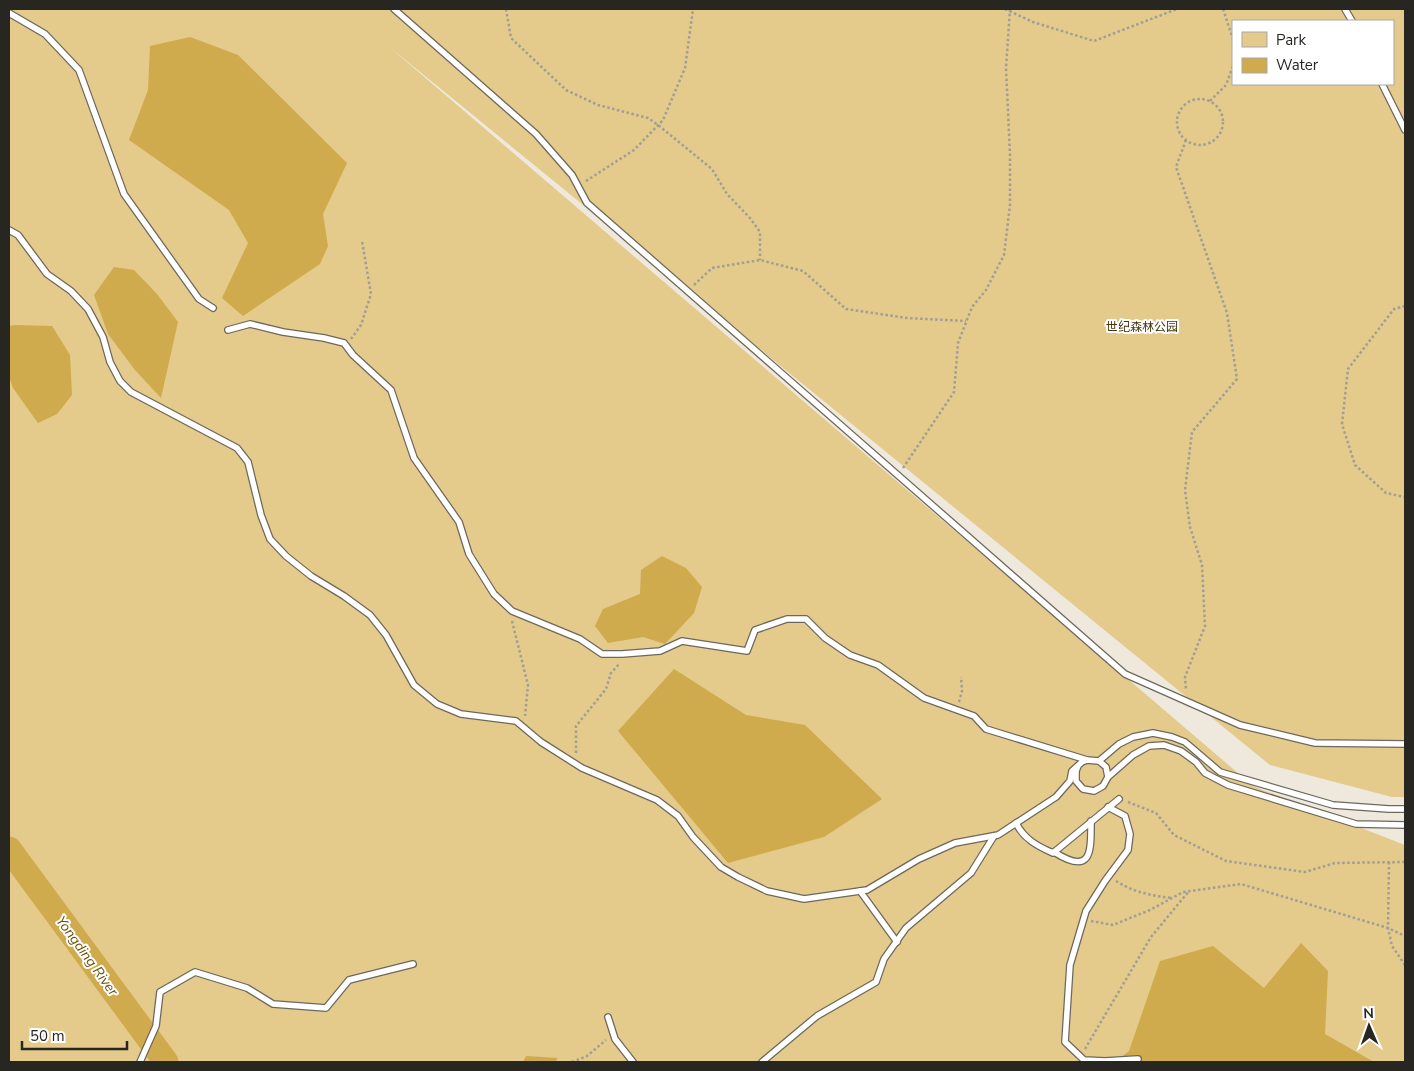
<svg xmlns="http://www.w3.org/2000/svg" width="1414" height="1071" font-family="'Nunito Sans','Noto Sans SC',sans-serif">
  <rect width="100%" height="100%" fill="#eee9dc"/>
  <!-- green -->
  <path fill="#e4ca8b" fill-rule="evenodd" d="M9 9H1405V797H1392L1270 765 387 45 1253 786 1405 845V1062H9ZM1233 21H1393V84H1233Z"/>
  <!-- water -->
  <g fill="#cfab4d">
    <polygon points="190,37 238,55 347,163 323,214 328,246 320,264 243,316 222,298 248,243 229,210 129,140 148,90 150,46"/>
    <polygon points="114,267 134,270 157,294 178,322 161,398 135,370 108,334 94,295"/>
    <polygon points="15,325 52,326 70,355 72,395 57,414 38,423 13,388 9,377 9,326"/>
    <polygon points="662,556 686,568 702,587 694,613 665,644 643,637 608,643 595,626 603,609 640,594 641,570"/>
    <polygon points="674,669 746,715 805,725 882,799 824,837 728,863 618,731"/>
    <polygon points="1301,943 1328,971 1325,1034 1374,1062 1115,1062 1129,1051 1160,961 1213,946 1264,988"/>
    <polygon points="526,1056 558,1058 555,1062 523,1062"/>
  </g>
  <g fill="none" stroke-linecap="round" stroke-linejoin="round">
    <!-- river -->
    <polyline stroke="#cfab4d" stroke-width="25" points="9,849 166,1062"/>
    <defs>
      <g id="lane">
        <polyline points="394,9 536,134 572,175 587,203 1125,674 1240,725 1315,743 1405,744"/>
        <polyline points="1345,9 1352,21"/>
        <polyline points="9,13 45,34 79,70 124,194 199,299 213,308"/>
        <polyline points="1382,84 1405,130"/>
        <polyline points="9,230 18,235 47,274 71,291 88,309 103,337 110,362 120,381 131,392 237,448 248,462 261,515 270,539 286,556 311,576 344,596 370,615 386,635 414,685 437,704 461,714 516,721 541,742 582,768 657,800 678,816 693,837 721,867 738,877 767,891 804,899 867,890 919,859 955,843 998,835 1056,797 1070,781 1072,771 1082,762 1087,760 1099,761 1106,767 1108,777 1103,786 1094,791 1083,789 1076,781 1076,771 1078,766"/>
        <polyline points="228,330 250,324 283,332 324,338 344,343 353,355 391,390 414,458 459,522 469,554 494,594 512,611 580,639 602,654 622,654 660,651 682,641 747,651 755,630 787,619 806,619 825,638 850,655 878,665 924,698 974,716 986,729 1087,760"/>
        <polyline points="1099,761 1119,744 1133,737 1153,733 1172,737 1185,742 1220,772 1333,805 1389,809 1405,809"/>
        <polyline points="1108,777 1133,755 1149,746 1164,745 1181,751 1196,762 1205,773 1228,785 1356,824 1405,825"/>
        <polyline points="1108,807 1125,816 1130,834 1128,850 1105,881 1086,911 1070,965 1065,1042 1084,1060 1105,1061 1138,1059"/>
        <path d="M1016 823C1024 839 1037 846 1053 853L1119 799"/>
        <path d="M1054 852C1092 876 1091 852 1091 821"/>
        <polyline points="860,891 897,942"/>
        <polyline points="608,1017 615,1039 633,1062"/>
        <polyline points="140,1062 156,1026 160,992 195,972 247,988 273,1004 326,1008 349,980 413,964"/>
        <polyline points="762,1062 817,1016 876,982 884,959 906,928 971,873 994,836"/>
      </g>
    </defs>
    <!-- lane casing -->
    <use href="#lane" stroke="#6d685d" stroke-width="8"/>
    <!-- path -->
    <g stroke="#a19e94" stroke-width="2.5" stroke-dasharray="2.5 2.5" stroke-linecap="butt">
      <polyline points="506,9 511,38 566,90 598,105 648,118 658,125 712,169 727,194 750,218 760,232 760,260"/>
      <polyline points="1005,9 1033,22 1094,41 1177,9"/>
      <polyline points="1223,9 1233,39"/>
      <circle cx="1200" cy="122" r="23"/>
      <polyline points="1210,101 1226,85 1233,66"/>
      <polyline points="1186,140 1176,167 1227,313 1237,379 1192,432 1185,490 1190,527 1202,565 1205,626 1185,677 1186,690"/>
      <polyline points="586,181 634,150 663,120 685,68 693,9"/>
      <polyline points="694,285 712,268 760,260 803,271 846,309 907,318 966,321"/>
      <polyline points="1405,306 1394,309 1348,369 1342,424 1355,465 1386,493 1405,497"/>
      <polyline points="351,339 361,325 371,294 362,241"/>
      <polyline points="903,468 954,392 958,343 972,307 986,290 1004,255 1010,205 1010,155 1006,68 1010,9"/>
      <polyline points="512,621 528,685 525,716"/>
      <polyline points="959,702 962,691 961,677"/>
      <polyline points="576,753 576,726 606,689 611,673 620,663"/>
      <polyline points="1128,802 1156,813 1174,835 1226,861 1305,872 1335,863 1405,862"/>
      <polyline points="1389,862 1388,928 1392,946 1405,965"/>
      <path d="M1116 881C1133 892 1152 896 1172 898"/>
      <polyline points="1091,921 1113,925 1150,910 1183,892 1241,884 1388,928 1405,936"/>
      <polyline points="1085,1049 1151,937 1189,891"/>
      <polyline points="572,1062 587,1056 606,1040"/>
    </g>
    <!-- lane -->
    <use href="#lane" stroke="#fff" stroke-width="5.5"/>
  </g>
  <g text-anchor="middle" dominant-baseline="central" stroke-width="4" stroke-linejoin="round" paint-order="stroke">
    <!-- park labels -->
    <g font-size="12" fill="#45360d" stroke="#fff">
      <text x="1142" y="327">世纪森林公园</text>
    </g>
    <!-- water labels -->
    <g font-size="14" font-style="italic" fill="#6a5105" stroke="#fff">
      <text transform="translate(87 956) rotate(54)">Yongding River</text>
    </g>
  </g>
  <!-- border -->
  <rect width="1414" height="1071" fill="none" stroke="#282621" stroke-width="20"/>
  <!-- legend -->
  <rect x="1232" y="20" width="162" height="65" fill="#ffffff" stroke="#a9a8a6"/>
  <rect x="1242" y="32" width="25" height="15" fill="#e4ca8b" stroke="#a9a8a6"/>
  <text x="1276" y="45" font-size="15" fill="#282621">Park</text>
  <rect x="1242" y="58" width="25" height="15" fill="#cfab4d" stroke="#a9a8a6"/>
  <text x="1276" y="70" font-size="15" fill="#282621">Water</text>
  <!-- north arrow -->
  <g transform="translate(1369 1026) rotate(358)" stroke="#ffffff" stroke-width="4" paint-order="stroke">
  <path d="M0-4L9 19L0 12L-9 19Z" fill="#282621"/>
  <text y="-8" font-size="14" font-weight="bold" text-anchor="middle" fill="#282621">N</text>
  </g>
  <!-- scale -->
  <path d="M22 1041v8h105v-8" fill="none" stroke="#282621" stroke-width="2.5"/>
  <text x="30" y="1041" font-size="15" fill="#282621" stroke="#ffffff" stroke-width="4" paint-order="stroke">50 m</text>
</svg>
